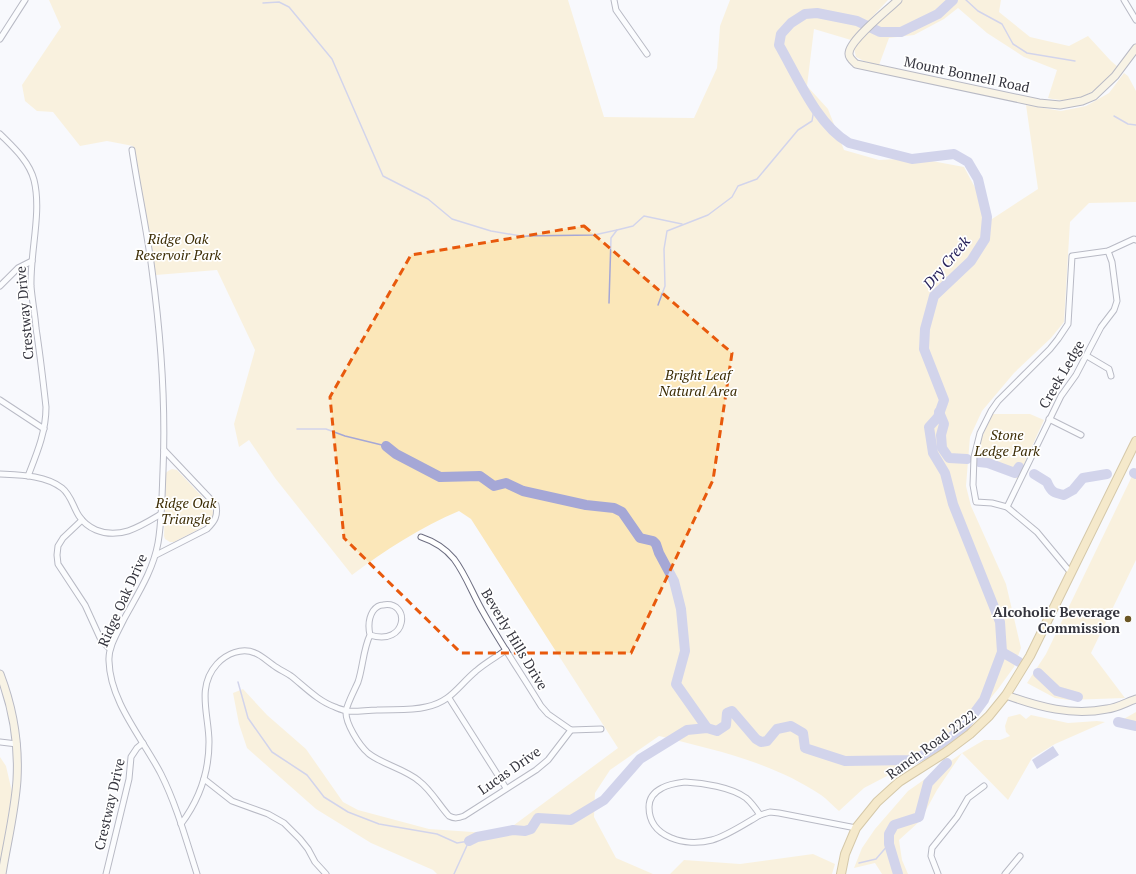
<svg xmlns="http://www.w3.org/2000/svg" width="1136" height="874" font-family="'PT Serif',serif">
  <rect width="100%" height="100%" fill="#f8f9fd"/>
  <!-- green -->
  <g fill="#fbe7b9">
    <path d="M49 0H568L604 117 694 118 717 68 720 26 730 0H888L851 40 814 29 807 86 828 109 844 150 879 160 916 158 964 167 992 219 1038 189 1026 105 1061 111 1086 106 1109 93 1124 73 1128 76 1136 91V202L1089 203 1070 222 1064 322 1051 338 1014 373 982 411 970 437 966 486 971 506 1006 584 1021 648 1014 667 998 689 977 715 949 740 908 765 864 788 839 811C833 806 827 799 821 795 772 762 715 750 659 736L610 770 595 793 594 817 616 858 653 874H437L433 870 371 843 316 809 247 748 239 724 233 693 243 689 267 715 306 749 343 802 358 810 429 829 502 834 618 748 471 519 459 511C421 527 385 550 352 575L275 478 249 440 239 447 234 424 255 350 217 270 156 275 133 146 107 141 80 146 53 112 37 111 25 101 22 85 61 27Z"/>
    <path d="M902 0H1001L999 12 1030 37 1069 46 1088 36 1111 61 1118 67C1098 90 1081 106 1048 98L1057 70 1024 57 987 33 958 8 944 19 914 35 889 38 879 65 864 61 856 57 854 49 857 43Z"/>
    <polygon points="992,414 1030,414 1044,420 1017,479 976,458 982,437"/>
    <polygon points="1136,468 1136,560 1091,653 1125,698 1069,700 1055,698 1027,683 1046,654"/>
    <path d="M172 469 177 470 209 504C211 508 214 511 213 516 211 525 183 537 174 542H170L165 539 164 536 166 473 168 471Z"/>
    <polygon points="1136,712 1136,728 1122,720"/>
    <polygon points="1020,714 1026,719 1031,715 1068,723 1097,721 1105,722 1055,744 1032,758 1008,800 962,753 937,790 920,821 899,840 902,860 908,874 882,874 875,863 854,868 862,848 875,829 908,791 962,753 984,740 1000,740 1010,736 1006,732 1005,726 1008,717"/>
    <polygon points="0,757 6,766 12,792 0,865"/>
    <polygon points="813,854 835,864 832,874 670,874 684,860 740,864"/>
  </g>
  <!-- water -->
  <polygon fill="#a5a7d6" points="1053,746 1059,755 1037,769 1032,760"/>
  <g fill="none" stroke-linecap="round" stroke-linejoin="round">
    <!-- stream -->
    <g stroke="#a5a7d6" stroke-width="1.5">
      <polyline points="966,0 978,11 1002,24 1013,44 1027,53 1075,61"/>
      <polyline points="263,3 279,2 289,7 332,59 383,176 428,199 452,219 491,231 521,236 594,235 617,230"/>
      <polyline points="1114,116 1128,124 1136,125"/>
      <polyline points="609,303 611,238 617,230 633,226 644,216 682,224"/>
      <polyline points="658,305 665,286 664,249 667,231 708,215 732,197 738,186 757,179 798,130 812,121 814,109"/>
      <polyline points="297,429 326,429 345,436 386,446"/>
      <polyline points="238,682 248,718 272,752 307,775 324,797 348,812 379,824 437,834 457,843 469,841"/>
      <polyline points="859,863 876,859 889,844"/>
      <polyline points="454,874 469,841"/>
    </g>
    <!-- river -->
    <g stroke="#a5a7d6" stroke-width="10">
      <polyline points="939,412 944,424 941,435 942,448 949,458 967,459"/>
      <polyline points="386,446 396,454 440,477 480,476 494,486 506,483 523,491 586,505 614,508 622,512 640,538 653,541 656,544 659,553 674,581 681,609 685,651 676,684 707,728"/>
      <polyline points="979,462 988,463 1015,473 1019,467"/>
      <polyline points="1134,473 1136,474"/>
      <path d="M1034 474 1047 482C1051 492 1054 493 1064 495L1073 490 1083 478 1107 474"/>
      <polyline points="1002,652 1019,662"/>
      <polyline points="1038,673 1057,691 1078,697"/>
      <polyline points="1118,722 1136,726"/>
      <path d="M469 841 477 837 513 830 525 831 531 829 538 818 571 820 604 800 640 759 687 730 707 728 717 731 726 725 727 713 732 711 756 739 761 742 767 741 777 729 791 726 803 733 805 748 845 761 913 760 939 747 964 727 984 700 1002 652 1000 622 953 504 945 473 933 453 929 427 938 417 944 400 924 349 925 329 934 296 971 261 985 239 987 217 978 179 968 162 954 154 912 159 849 143C817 125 797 76 779 45L781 34 791 23 805 14 817 13 857 21 880 32H901L938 14 953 0"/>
      <polyline points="898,874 889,844 889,834 894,825 919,817 928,783 947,763"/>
    </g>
    <defs>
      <g id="street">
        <polyline points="614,0 616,10 647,54"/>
        <polyline points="1124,0 1136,20"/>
        <polyline points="0,39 25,0"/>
        <path d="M0 134C13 147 29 161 34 180 42 212 30 252 31 286 32 300 35 314 36 328 40 354 43 380 46 407 46 432 37 453 28 476"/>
        <path d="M132 150C138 190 147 230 152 270 161 337 166 404 163 471 162 495 162 520 158 543 153 571 137 595 124 619 118 632 108 647 109 661 110 702 143 739 161 774 177 806 186 840 197 874"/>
        <polyline points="0,286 18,268 32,261"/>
        <polyline points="1087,356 1109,369 1111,376"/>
        <polyline points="0,400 44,429"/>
        <polyline points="1049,419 1081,435"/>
        <path d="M0 474C20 475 45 475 62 488 71 495 73 507 79 516 83 522 89 527 96 530 120 540 141 526 161 514"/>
        <polyline points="1007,507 1061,396 1076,375 1101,327 1114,310 1117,301 1112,262 1108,251"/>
        <polyline points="82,520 63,538 58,546 57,555 58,564 85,605 101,640 110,649"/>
        <path d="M421 537C433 541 445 548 454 559 466 575 473 595 483 612 501 644 522 675 541 706L548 714 571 730 601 729"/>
        <path d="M156 555 207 529C215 521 218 516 216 505L164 450"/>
        <polyline points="1071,573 1037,532 1007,507 992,503 976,502 973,485 974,457 980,433 991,411 998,401 1050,349 1058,339 1068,324 1072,256 1108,251 1134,239 1136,240"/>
        <path d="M370 635C408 647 411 600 383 605 379 605 376 607 373 611 368 619 368 626 370 635 363 650 363 667 358 682 355 689 347 704 346 711 345 723 359 745 368 753 381 764 405 769 419 781 431 790 439 805 449 816 455 819 458 818 464 816L536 770 548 760 571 730"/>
        <polyline points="449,698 506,788"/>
        <polyline points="0,742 17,744"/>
        <polyline points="204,779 232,801 268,814 284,823 300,839 308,849 315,862 326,874"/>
        <path d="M685 782C703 783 731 787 746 798 752 803 756 809 760 815 746 823 727 836 712 840 686 847 649 838 649 807 649 798 654 792 662 788 669 784 677 783 685 782Z"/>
        <polyline points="760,815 770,812 779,813 856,828"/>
        <path d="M181 824C199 800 209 772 209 742 209 715 196 687 217 664 226 654 242 647 255 653 261 655 267 661 273 665 278 669 285 672 291 676 305 687 318 701 335 707 339 709 343 710 347 711 356 712 367 710 377 710 393 709 410 711 426 707 451 702 458 686 476 671 485 663 496 657 506 650"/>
        <polyline points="106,874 129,779 131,757 137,748 143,743"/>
        <polyline points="938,874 931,856 932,848 957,817 968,798 984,786"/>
        <polyline points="1005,874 1020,856"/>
      </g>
      <g id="secondary">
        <path d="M898 0C888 10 848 41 849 54 849 58 853 61 856 64L1039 103 1060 105 1082 101 1094 96 1115 76 1136 48"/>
        <path d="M0 674C13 708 19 744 17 780 15 811 7 843 2 874"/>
        <path d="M1006 695C1039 707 1072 716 1107 709 1117 708 1127 702 1136 699"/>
      </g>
      <polyline id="primary" points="841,874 845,854 856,828 877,802 899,782 946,752 970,734 989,716 1006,695 1030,656 1136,441"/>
    </defs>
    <!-- street casing -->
    <use href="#street" stroke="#6c6d80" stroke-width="7"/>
    <!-- secondary casing -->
    <use href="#secondary" stroke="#6c6d80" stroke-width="9"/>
    <!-- primary casing -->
    <use href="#primary" stroke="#ab8c43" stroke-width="10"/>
    <!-- street -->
    <use href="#street" stroke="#fff" stroke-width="5"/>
    <!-- secondary -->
    <use href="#secondary" stroke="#f9ebc7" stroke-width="7"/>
    <!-- primary -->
    <use href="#primary" stroke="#f2d68f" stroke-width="8"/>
  </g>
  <!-- marked area -->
  <path d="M0 0H1136V874H0ZM584 226 732 353 713 480 631 653H461L344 538 330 397 411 255Z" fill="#f8f9fd" fill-opacity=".55" fill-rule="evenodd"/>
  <path fill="none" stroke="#e8590c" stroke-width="3" stroke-dasharray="8 5" stroke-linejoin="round" d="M584 226 732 353 713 480 631 653H461L344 538 330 397 411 255Z"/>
  <!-- markers -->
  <circle fill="#6b5725" stroke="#fff" stroke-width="1.5" cx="1128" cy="619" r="4"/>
  <g text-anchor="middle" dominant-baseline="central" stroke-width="3.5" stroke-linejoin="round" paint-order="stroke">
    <!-- street labels -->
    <g font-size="14" fill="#35353e" stroke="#fff">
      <text transform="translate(967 74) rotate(12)">Mount Bonnell Road</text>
      <text transform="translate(24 313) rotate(-95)">Crestway Drive</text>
      <text transform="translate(1061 374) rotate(-60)">Creek Ledge</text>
      <text transform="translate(122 600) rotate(-66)">Ridge Oak Drive</text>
      <text transform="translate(515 639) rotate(59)">Beverly Hills Drive</text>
      <text transform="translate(931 744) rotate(-36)">Ranch Road 2222</text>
      <text transform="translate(509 770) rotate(-35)">Lucas Drive</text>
      <text transform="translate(109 804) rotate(-77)">Crestway Drive</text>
    </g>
    <!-- park labels -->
    <g font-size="14" font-style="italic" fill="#3c2c04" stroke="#fff">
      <text x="178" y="238">Ridge Oak<tspan x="178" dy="16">Reservoir Park</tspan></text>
      <text x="698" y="374">Bright Leaf<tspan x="698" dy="16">Natural Area</tspan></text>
      <text x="1007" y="434">Stone<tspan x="1007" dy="16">Ledge Park</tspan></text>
      <text x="186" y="502">Ridge Oak<tspan x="186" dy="16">Triangle</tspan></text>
    </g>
    <!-- poi labels -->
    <g font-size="14" font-weight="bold" fill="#35353e" stroke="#fff" text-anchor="end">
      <text x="1120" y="611">Alcoholic Beverage<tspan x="1120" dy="16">Commission</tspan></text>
    </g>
    <!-- water labels -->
    <g font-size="15" font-style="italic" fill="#28235c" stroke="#fff">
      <text transform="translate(946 262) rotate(-50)">Dry Creek</text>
    </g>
  </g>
</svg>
